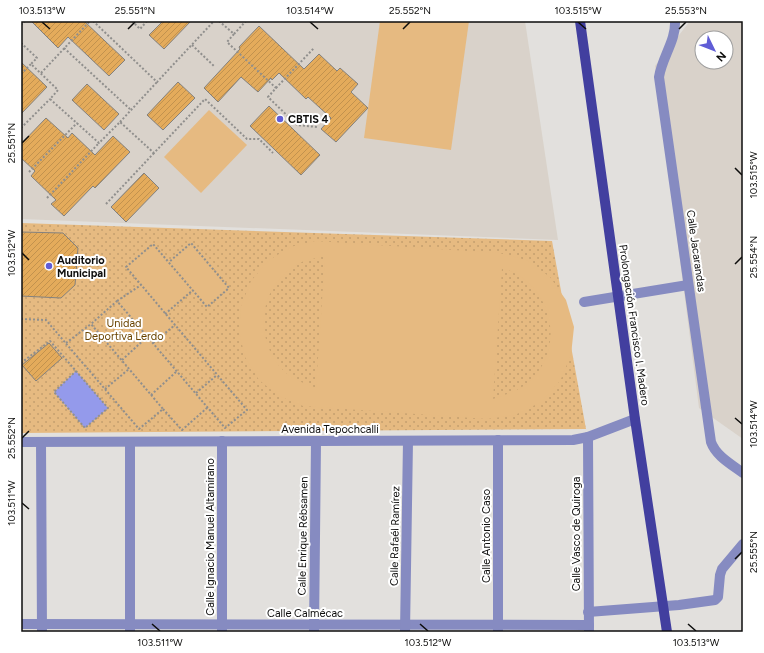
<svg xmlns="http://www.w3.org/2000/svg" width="764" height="653" font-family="Figtree,sans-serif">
  <defs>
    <pattern id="park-dots" width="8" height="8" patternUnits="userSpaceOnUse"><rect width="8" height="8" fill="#e6ba81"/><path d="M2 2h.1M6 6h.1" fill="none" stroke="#c49f6e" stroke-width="1.8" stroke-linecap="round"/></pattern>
    <pattern id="building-hatch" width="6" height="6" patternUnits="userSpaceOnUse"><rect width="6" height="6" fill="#e4ab5b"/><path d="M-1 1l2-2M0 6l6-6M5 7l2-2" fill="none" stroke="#c2924e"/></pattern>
  </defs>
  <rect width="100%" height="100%" fill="#e2e0dd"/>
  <!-- built -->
  <g fill="#d9d2ca" fill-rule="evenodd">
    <polygon points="21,21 525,21 558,240 21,219"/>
    <path d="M690 21H743V439L699 408 655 66ZM702 38H726V62H702Z"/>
  </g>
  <!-- park -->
  <polygon fill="url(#park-dots)" points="21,223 552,241 586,429 21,433"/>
  <!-- garden -->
  <g fill="#e6ba81" fill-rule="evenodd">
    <polygon points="380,21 469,21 451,150 364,138"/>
    <polygon points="209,110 247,145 201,193 164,157"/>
    <path d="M315 241 499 253 526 260 550 277 566 300 574 327 571 355 560 381 541 402 515 415 487 419 303 406 279 396 259 380 245 357 239 332 241 306 251 281 268 261 290 247ZM325 256V257L316 388C303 383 289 378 280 367 251 331 262 280 304 261 310 259 318 258 325 256ZM502 268C549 282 567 341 533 378 522 390 508 394 493 399Z"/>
    <polygon points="191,243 229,288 207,307 193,290 165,314 175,325 153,343 208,407 182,430 164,409 139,429 105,389 129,369 122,360 147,337 121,305 141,285 126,267 153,244 169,262"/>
  </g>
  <!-- water -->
  <polygon fill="#949aeb" points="76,371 108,408 85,428 54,392"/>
  <!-- building -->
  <g fill="url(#building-hatch)" stroke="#83817e">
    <polygon points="31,21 84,21 125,60 109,76 68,37 58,48"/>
    <polygon points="163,21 191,21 164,49 149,35"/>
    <polygon points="259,26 304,69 319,54 337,71 340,68 358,84 351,92 368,108 336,142 321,129 331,118 308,97 306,99 279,73 272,80 271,78 258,92 241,77 218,102 204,88 240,49 239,47"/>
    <polygon points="21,62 47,87 21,114"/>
    <polygon points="178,82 195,98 163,130 147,115"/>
    <polygon points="87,84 119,114 104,130 72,100"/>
    <polygon points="269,106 320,155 301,175 250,126"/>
    <polygon points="46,118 68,138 72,133 95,155 113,136 130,152 95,188 93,186 64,216 51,204 56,200 31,176 35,171 21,158 21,144"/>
    <polygon points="144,173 159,188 126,222 111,207"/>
    <polygon points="21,232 63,233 78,248 75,285 61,298 21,296"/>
    <polygon points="49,343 62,358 36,381 22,365"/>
  </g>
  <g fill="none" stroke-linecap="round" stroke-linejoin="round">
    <!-- path -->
    <g stroke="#908f8d" stroke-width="2" stroke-dasharray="2 2" stroke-linecap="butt">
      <polyline points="93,21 157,82 214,21"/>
      <polyline points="132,21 140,29 147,21"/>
      <polyline points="219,21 234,34 227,42 276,88 268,97 297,125 317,127"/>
      <polyline points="21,25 25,21"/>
      <polyline points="234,34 246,21"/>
      <polyline points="21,43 37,58 31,64 58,90 50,99 99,143 120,122 154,153 205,99 247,139 259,139 273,153"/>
      <polyline points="192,45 215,67"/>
      <polyline points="64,48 131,110"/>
      <polyline points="41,73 90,21"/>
      <polyline points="21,74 31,64"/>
      <polyline points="276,88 314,48"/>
      <polyline points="120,122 157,82"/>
      <polyline points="21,128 50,99"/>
      <polyline points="29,172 77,123"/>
      <polyline points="47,198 99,143"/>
      <polyline points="106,204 154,153"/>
      <polyline points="117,301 141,285"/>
      <polyline points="165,314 193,290"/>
      <polyline points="21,319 46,320 139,429 163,409 91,324 117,301 225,428 247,410 126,267 153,244 207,307 229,288 191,243 169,262"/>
      <polyline points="66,343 91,324"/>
      <polyline points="153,343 175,325"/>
      <polyline points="122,360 147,337"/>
      <polyline points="21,363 50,341 108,408 85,428 54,392 76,371"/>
      <polyline points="105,389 129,369"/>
      <polyline points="196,393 217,375"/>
      <polyline points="151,395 177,371"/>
      <polyline points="163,409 182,430 208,407"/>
    </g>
    <!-- minor -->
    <g stroke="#868bc1" stroke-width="10">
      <path d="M675 21C676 41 662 57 659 77L711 442C716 456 731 464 743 473"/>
      <polyline points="584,302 688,285"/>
      <polyline points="588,437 589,632"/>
      <polyline points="498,440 498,632"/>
      <polyline points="222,441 222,632"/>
      <polyline points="21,442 573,440 588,437 635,419"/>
      <polyline points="41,442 42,632"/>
      <polyline points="588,612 679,605 715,600 718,597 720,575 722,569 743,544"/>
      <polyline points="21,624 589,625"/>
      <polyline points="130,632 130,442"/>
      <polyline points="314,632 316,441"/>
      <polyline points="405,632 408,441"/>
    </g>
    <!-- major -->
    <polyline stroke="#423f9f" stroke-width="10" points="580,21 635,419 667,632"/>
  </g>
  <!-- ticks -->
  <path fill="none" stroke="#0d0d0c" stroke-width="1.5" d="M42 22 50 29M310 22 318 29M578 22 586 29M128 29 135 22M403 29 410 22M679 29 686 22M22 143 29 136M735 168 742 175M22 253 29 260M735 264 742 257M735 418 742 424M22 438 29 431M22 503 29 509M735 559 742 552M152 624 160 631M420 624 428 631M688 624 696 631"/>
  <!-- markers -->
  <g fill="#605dd6" stroke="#fff" stroke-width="1.5">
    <circle cx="280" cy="119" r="4"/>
    <circle cx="49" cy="266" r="4"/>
  </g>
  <g text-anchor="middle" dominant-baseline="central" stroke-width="4" stroke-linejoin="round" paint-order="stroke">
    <!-- poi labels -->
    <g font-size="11" font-weight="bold" fill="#0d0d0c" stroke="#fff" text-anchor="start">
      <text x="288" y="119">CBTIS 4</text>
      <text x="57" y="260">Auditorio<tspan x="57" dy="13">Municipal</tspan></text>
    </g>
    <!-- street labels -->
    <g font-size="11" fill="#0d0d0c" stroke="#fff">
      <text transform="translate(696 251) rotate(82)">Calle Jacarandas</text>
      <text transform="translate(634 325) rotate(82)">Prolongación Francisco I. Madero</text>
      <text x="330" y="429">Avenida Tepochcalli</text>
      <text transform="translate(576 534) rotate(-90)">Calle Vasco de Quiroga</text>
      <text transform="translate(303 536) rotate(-89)">Calle Enrique Rébsamen</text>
      <text transform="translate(395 536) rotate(-89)">Calle Rafaél Ramírez</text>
      <text transform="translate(486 536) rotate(-90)">Calle Antonio Caso</text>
      <text transform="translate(210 537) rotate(-90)">Calle Ignacio Manuel Altamirano</text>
      <text x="305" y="613">Calle Calmécac</text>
    </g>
    <!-- park labels -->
    <g font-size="11" fill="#6a4401" stroke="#fff">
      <text x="124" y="323">Unidad<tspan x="124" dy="13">Deportiva Lerdo</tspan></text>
    </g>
  </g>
  <!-- border -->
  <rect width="764" height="653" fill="none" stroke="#ffffff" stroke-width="44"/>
  <!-- north arrow -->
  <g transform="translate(714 50) rotate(133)"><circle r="19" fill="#ffffff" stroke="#9e9e9e"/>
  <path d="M0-3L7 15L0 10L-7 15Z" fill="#605dd6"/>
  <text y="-6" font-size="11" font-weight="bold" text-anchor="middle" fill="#0d0d0c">N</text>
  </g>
  <rect x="22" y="22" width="720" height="609" fill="none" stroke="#0d0d0c" stroke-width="1.5"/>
  <g font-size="10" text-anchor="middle" fill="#0d0d0c">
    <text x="42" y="14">103.513°W</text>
    <text x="135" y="14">25.551°N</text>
    <text x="310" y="14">103.514°W</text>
    <text x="410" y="14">25.552°N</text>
    <text x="578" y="14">103.515°W</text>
    <text x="686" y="14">25.553°N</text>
    <text transform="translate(11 143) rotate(-90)" y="4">25.551°N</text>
    <text transform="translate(753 175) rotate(-90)" y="4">103.515°W</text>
    <text transform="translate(11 253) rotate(-90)" y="4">103.512°W</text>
    <text transform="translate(753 257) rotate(-90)" y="4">25.554°N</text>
    <text transform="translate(753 424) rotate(-90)" y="4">103.514°W</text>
    <text transform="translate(11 438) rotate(-90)" y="4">25.552°N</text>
    <text transform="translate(11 503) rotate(-90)" y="4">103.511°W</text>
    <text transform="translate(753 552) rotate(-90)" y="4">25.555°N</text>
    <text x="160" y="646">103.511°W</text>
    <text x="428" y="646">103.512°W</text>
    <text x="696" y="646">103.513°W</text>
  </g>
</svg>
